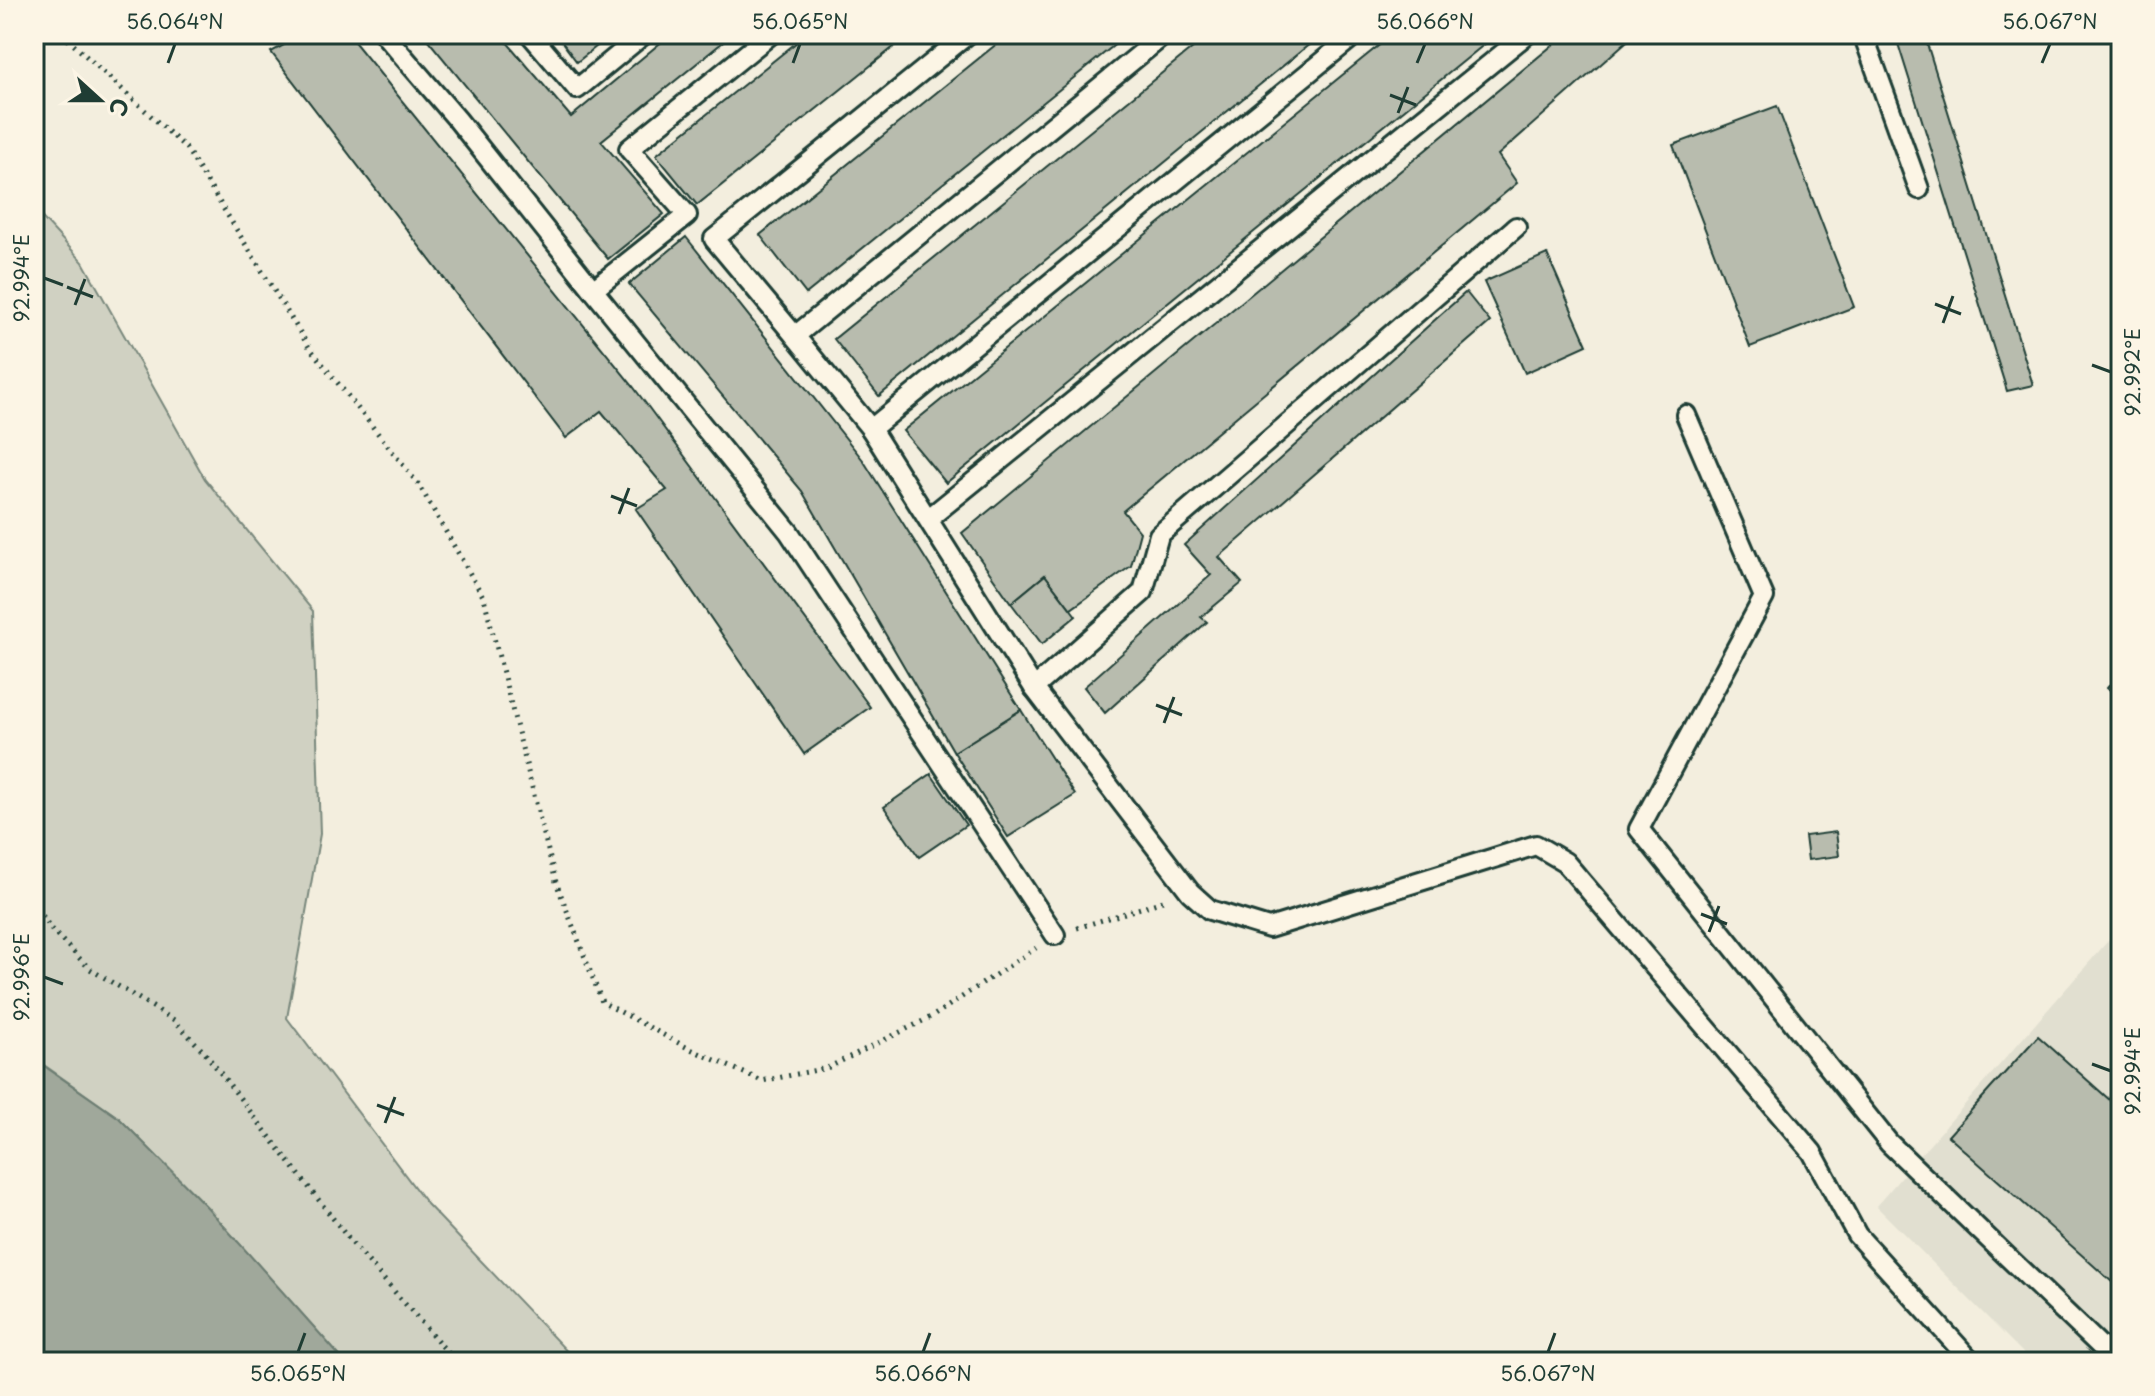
<svg xmlns="http://www.w3.org/2000/svg" width="2155" height="1396" font-family="'Playpen Sans',sans-serif">
  <rect width="100%" height="100%" fill="#f3eede"/>
  <filter id="ink" filterUnits="userSpaceOnUse"><feTurbulence type="fractalNoise" baseFrequency=".0125" numOctaves="2"/><feDisplacementMap in="SourceGraphic" scale="16" xChannelSelector="R" yChannelSelector="G"/><feConvolveMatrix kernelMatrix="1 2 1 2 8 2 1 2 1" color-interpolation-filters="sRGB"/></filter>
  <g filter="url(#ink)">
    <!-- built -->
    <polygon fill="#e1dfd0" points="2121,926 2121,1362 2032,1362 1876,1206"/>
    <!-- green -->
    <polygon fill="#d0d1c2" stroke="#78877b" stroke-width="2" points="34,209 83,262 205,479 313,611 320,834 287,1018 427,1204 577,1362 345,1362 206,1206 119,1118 34,1058"/>
    <!-- water -->
    <polygon fill="#a0a89b" stroke="#6c7d72" stroke-width="2" points="34,1059 119,1118 206,1206 345,1362 34,1362"/>
    <!-- building -->
    <g fill="#b8bcae" stroke="#1f3d34" stroke-width="2">
      <polygon points="304,34 348,34 632,385 870,707 804,754 636,509 667,490 601,411 566,438 271,52"/>
      <polygon points="423,34 500,34 571,117 671,34 733,34 601,141 664,214 608,259"/>
      <polygon points="556,34 612,34 577,62"/>
      <polygon points="807,34 910,34 697,205 656,155"/>
      <polygon points="1009,34 1128,34 806,294 760,235"/>
      <polygon points="1210,34 1322,34 879,396 834,339"/>
      <polygon points="1393,34 1497,34 946,483 903,431"/>
      <polygon points="1566,34 1635,34 1498,155 1517,183 1123,511 1140,532 1131,566 1071,609 1045,575 1011,603 962,533"/>
      <polygon points="1895,34 1924,34 2033,385 2007,391"/>
      <polygon points="1777,106 1854,307 1750,347 1673,145"/>
      <polygon points="686,237 863,460 1021,710 954,752 802,491 629,284"/>
      <polygon points="1547,254 1587,345 1525,373 1484,282"/>
      <polygon points="1466,292 1490,322 1219,557 1242,583 1201,617 1207,622 1105,713 1084,687 1211,575 1184,545"/>
      <polygon points="1045,575 1076,616 1042,644 1011,603"/>
      <polygon points="2121,671 2121,699 2107,688"/>
      <polygon points="1021,710 1075,795 1008,837 954,752"/>
      <polygon points="931,774 966,825 919,857 884,807"/>
      <polygon points="1836,832 1839,856 1808,860 1805,836"/>
      <polygon points="2038,1036 2121,1110 2121,1290 1948,1136"/>
    </g>
    <g fill="none" stroke-linecap="round" stroke-linejoin="round">
      <defs>
        <g id="lane">
          <polyline points="384,34 457,119 593,290 687,215 629,149 771,34"/>
          <polyline points="530,34 577,89 644,34"/>
          <polyline points="1863,34 1919,189"/>
          <polyline points="1516,227 1159,535 1143,592 1034,688 1190,892 1210,910 1269,928 1536,845 1565,862 1812,1152 1857,1235 1972,1362"/>
          <polyline points="593,290 789,532 1055,935"/>
          <polyline points="795,336 714,239 968,34"/>
          <polyline points="1686,415 1764,597 1639,829 1889,1143 2117,1362"/>
          <polyline points="871,429 1356,34"/>
          <polyline points="929,518 1527,34"/>
          <polyline points="1034,688 871,429 795,336 1165,34"/>
        </g>
      </defs>
      <!-- lane casing -->
      <use href="#lane" stroke="#1f3d34" stroke-width="24"/>
      <!-- path -->
      <g stroke="#1f3d34" stroke-width="5" stroke-dasharray="2 6" stroke-linecap="butt">
        <polyline points="62,34 186,148 309,347 419,485 484,598 556,882 602,1002 688,1048 762,1081 827,1068 933,1016 1036,948"/>
        <polyline points="34,902 51,929 90,969 174,1020 205,1053 352,1243 456,1362"/>
        <polyline points="1077,928 1163,901"/>
      </g>
      <!-- lane -->
      <use href="#lane" stroke="#fcf5e5" stroke-width="18"/>
    </g>
  </g>
  <!-- ticks -->
  <path fill="none" stroke="#1f3d34" stroke-width="3" d="M168 63 175 44M793 63 800 44M1417 63 1425 44M2042 63 2050 44M1390 95 1416 105M1398 113 1408 87M44 278 63 285M67 287 93 297M1935 304 1961 314M75 305 85 279M1943 323 1953 296M2092 365 2111 372M611 496 637 506M619 514 629 488M1156 705 1182 715M1164 723 1174 697M1701 914 1727 924M1709 932 1719 906M44 977 63 984M2092 1064 2111 1071M377 1105 404 1115M385 1123 395 1097M298 1352 305 1333M923 1352 930 1333M1548 1352 1555 1333"/>
  <!-- margin -->
  <rect width="2155" height="1396" fill="none" stroke="#fcf5e5" stroke-width="88"/>
  <!-- north arrow -->
  <g transform="translate(100 100) rotate(111)" stroke="#fcf5e5" stroke-width="6" paint-order="stroke">
  <path d="M0-6L14 30L0 20L-14 30Z" fill="#1f3d34"/>
  <text y="-12" font-size="22" font-weight="bold" text-anchor="middle" fill="#1f3d34">С</text>
  </g>
  <rect x="44" y="44" width="2067" height="1308" fill="none" stroke="#1f3d34" stroke-width="3"/>
  <g font-size="20" text-anchor="middle" fill="#1f3d34">
    <text x="175" y="29">56.064°N</text>
    <text x="800" y="29">56.065°N</text>
    <text x="1425" y="29">56.066°N</text>
    <text x="2050" y="29">56.067°N</text>
    <text transform="translate(22 278) rotate(-90)" y="7">92.994°E</text>
    <text transform="translate(2133 372) rotate(-90)" y="7">92.992°E</text>
    <text transform="translate(22 977) rotate(-90)" y="7">92.996°E</text>
    <text transform="translate(2133 1071) rotate(-90)" y="7">92.994°E</text>
    <text x="298" y="1381">56.065°N</text>
    <text x="923" y="1381">56.066°N</text>
    <text x="1548" y="1381">56.067°N</text>
  </g>
</svg>
